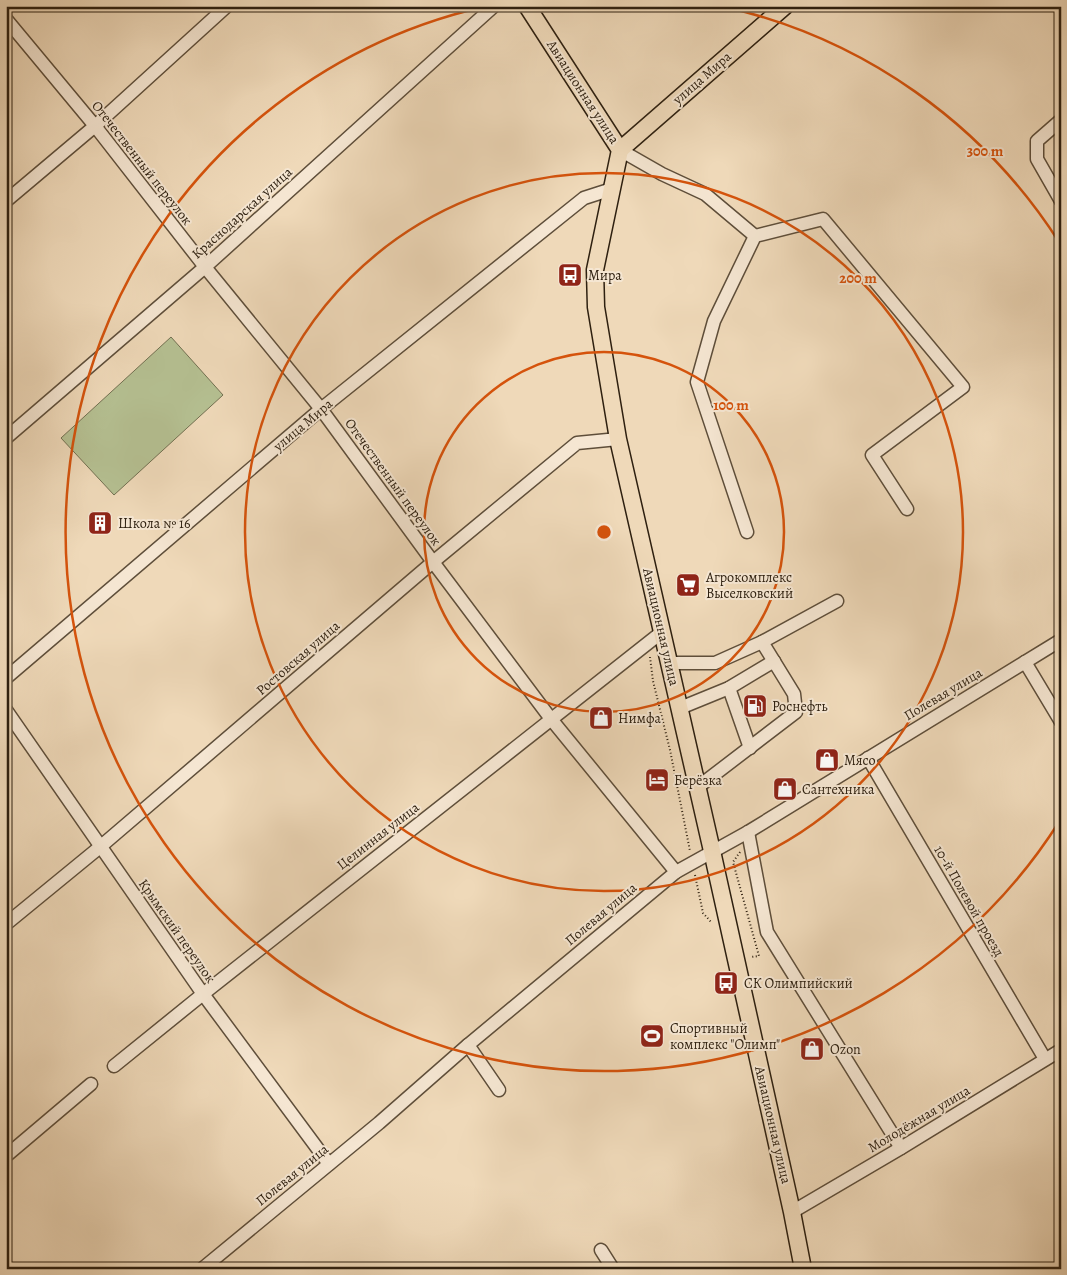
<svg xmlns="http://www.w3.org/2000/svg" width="1067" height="1275" font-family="Alegreya,serif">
  <rect width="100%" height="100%" fill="#efd9b9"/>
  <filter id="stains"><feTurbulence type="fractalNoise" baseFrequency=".004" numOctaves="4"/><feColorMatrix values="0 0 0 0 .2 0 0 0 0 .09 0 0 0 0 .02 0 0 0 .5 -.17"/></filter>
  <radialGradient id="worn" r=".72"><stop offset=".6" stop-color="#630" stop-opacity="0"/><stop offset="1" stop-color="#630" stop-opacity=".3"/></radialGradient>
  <!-- green -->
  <polygon fill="#b5c092" stroke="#727051" points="171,337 223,395 114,495 61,438"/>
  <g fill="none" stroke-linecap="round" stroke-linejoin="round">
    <defs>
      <g id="minor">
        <polyline points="6,19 95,126 205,267 321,409 433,562 551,719 676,872"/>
        <polyline points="1061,120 1037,141 1037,159 1061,201"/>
        <polyline points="620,150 662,174 705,194 755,236"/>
        <polyline points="6,201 95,126 227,6"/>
        <polyline points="6,438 205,267 494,6"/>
        <polyline points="747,532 697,382 714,321 755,236 823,219 963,387 872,455 907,509"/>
        <polyline points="1025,662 1061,722"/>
        <polyline points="670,663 715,663 762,642 837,601"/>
        <polyline points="6,678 321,409 584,198 612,189"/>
        <polyline points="729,688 750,748"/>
        <polyline points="680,708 729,688 774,661"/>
        <polyline points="6,710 203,994 329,1164"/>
        <polyline points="868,758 1045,1059"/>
        <polyline points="698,787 796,712 794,694 762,642"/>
        <polyline points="748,832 767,932 901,1148"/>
        <polyline points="6,924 100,847 433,562 577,443 618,439"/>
        <polyline points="468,1045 499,1090"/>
        <polyline points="114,1066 203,994 662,632"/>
        <polyline points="6,1156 91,1084"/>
        <polyline points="792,1212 901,1148 1061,1050"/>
        <polyline points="601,1250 613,1269"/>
        <polyline points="202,1269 379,1123 468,1045 676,872 748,832 1061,640"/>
      </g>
      <g id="major">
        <polyline points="527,6 620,150 595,270 596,307 618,439 712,851 792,1212 803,1269"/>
        <polyline points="620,150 785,6"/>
      </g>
    </defs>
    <!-- minor casing -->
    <use href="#minor" stroke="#5e4e3a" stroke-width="15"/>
    <!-- major casing -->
    <use href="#major" stroke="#2e2010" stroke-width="19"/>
    <!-- path -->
    <g stroke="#2e2010" stroke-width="2" stroke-dasharray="1 2.5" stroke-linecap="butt">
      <polyline points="650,657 653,681 670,750 690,851"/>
      <polyline points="740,852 733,862 759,956 751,957"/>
      <polyline points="695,875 703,913 712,923"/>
    </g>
    <!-- minor -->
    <use href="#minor" stroke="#f5e6d2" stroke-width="12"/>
    <!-- major -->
    <use href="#major" stroke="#efd9b9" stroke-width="16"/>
  </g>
  <!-- distance rings -->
  <g fill="none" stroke="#d5530c" stroke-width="2.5">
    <circle cx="604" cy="532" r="180"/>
    <circle cx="604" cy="532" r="359"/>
    <path d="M1059 822A539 539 0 1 1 483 7M725 7A539 539 0 0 1 1059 242"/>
  </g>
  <!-- icons -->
  <defs>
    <symbol id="bus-square" viewBox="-11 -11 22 22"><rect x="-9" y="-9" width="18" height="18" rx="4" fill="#8f2418" stroke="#f5e6d2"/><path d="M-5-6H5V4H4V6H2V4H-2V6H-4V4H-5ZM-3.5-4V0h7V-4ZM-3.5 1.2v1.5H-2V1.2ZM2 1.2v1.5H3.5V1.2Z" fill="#fff"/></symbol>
    <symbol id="building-square" viewBox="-11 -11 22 22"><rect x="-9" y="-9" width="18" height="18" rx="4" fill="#8f2418" stroke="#f5e6d2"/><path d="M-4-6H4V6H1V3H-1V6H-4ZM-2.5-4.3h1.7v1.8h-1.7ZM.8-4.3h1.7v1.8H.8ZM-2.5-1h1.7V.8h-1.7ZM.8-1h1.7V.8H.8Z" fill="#fff"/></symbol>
    <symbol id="supermarket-square" viewBox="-11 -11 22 22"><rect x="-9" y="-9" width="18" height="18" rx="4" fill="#8f2418" stroke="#f5e6d2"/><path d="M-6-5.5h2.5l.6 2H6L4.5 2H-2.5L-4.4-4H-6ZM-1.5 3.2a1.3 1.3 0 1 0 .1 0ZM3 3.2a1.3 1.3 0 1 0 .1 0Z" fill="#fff"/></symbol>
    <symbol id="fuel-square" viewBox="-11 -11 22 22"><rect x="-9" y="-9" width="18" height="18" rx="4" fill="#8f2418" stroke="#f5e6d2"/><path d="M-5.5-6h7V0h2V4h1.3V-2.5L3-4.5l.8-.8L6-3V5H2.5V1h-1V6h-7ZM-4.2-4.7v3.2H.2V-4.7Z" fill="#fff"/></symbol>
    <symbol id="shop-square" viewBox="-11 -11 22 22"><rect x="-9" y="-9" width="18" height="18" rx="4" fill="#8f2418" stroke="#f5e6d2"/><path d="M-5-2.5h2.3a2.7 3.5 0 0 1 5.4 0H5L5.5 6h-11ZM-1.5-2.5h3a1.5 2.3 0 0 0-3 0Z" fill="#fff"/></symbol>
    <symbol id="hotel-square" viewBox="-11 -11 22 22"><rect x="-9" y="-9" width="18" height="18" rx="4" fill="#8f2418" stroke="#f5e6d2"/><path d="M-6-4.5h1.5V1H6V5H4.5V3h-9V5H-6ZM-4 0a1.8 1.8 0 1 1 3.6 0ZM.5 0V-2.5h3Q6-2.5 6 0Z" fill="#fff"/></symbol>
    <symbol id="stadium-square" viewBox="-11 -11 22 22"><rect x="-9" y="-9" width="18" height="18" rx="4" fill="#8f2418" stroke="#f5e6d2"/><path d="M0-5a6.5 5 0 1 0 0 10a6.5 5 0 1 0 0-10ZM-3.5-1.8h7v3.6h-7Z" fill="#fff"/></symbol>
  </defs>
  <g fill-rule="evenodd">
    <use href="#bus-square" x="556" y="261" width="28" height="28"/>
    <use href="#building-square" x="86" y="509" width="28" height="28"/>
    <use href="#supermarket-square" x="674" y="571" width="28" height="28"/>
    <use href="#fuel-square" x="741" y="692" width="28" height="28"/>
    <use href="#shop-square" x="587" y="704" width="28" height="28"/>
    <use href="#shop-square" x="813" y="746" width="28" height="28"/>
    <use href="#hotel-square" x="643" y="766" width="28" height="28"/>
    <use href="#shop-square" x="771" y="775" width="28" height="28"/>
    <use href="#bus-square" x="712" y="969" width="28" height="28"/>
    <use href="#stadium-square" x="638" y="1022" width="28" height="28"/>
    <use href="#shop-square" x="798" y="1035" width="28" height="28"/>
  </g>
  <g text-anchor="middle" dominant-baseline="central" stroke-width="4" stroke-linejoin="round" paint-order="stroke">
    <!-- street labels -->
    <g font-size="14" fill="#2e2010" stroke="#f5e6d2">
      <text transform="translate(702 78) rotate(-41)">улица Мира</text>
      <text transform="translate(583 92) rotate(57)">Авиационная улица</text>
      <text transform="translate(142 163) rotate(52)">Отечественный переулок</text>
      <text transform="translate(242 213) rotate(-42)">Краснодарская улица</text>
      <text transform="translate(303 425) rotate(-40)">улица Мира</text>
      <text transform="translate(393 482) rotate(54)">Отечественный переулок</text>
      <text transform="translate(661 627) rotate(77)">Авиационная улица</text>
      <text transform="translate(298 658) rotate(-41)">Ростовская улица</text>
      <text transform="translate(943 694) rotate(-31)">Полевая улица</text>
      <text transform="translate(378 836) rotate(-38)">Целинная улица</text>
      <text transform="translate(969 901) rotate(60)">10-й Полевой проезд</text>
      <text transform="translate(601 914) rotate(-40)">Полевая улица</text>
      <text transform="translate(177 931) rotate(55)">Крымский переулок</text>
      <text transform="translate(919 1119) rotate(-31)">Молодёжная улица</text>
      <text transform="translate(773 1125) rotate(77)">Авиационная улица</text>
      <text transform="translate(292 1175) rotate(-39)">Полевая улица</text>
    </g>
    <!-- poi labels -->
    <g font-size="14" fill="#2e2010" stroke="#f5e6d2" text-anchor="start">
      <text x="588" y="275">Мира</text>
      <text x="118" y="523">Школа № 16</text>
      <text x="706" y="577">Агрокомплекс<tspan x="706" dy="16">Выселковский</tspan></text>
      <text x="772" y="706">Роснефть</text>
      <text x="618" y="718">Нимфа</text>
      <text x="844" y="760">Мясо</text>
      <text x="674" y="780">Берёзка</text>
      <text x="802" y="789">Сантехника</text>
      <text x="744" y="983">СК Олимпийский</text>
      <text x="670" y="1028">Спортивный<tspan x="670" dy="16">комплекс "Олимп"</tspan></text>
      <text x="830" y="1049">Ozon</text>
    </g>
  </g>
  <circle cx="604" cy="532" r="8" fill="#d5530c" stroke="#f5e6d2" stroke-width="2.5"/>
  <g font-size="15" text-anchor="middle" font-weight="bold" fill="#d5530c" stroke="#f5e6d2" stroke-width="4" stroke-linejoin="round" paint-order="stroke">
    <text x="985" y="156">300 m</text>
    <text x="858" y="283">200 m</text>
    <text x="731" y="410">100 m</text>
  </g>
  <!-- margin -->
  <rect width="1067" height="1275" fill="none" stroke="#efd9b9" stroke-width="25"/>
  <rect x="8" y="8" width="1052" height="1260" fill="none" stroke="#2e2010" stroke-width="2.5"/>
  <rect x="12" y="12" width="1042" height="1250" fill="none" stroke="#2e2010"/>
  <rect width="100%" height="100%" filter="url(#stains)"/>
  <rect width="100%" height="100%" fill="url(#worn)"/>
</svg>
